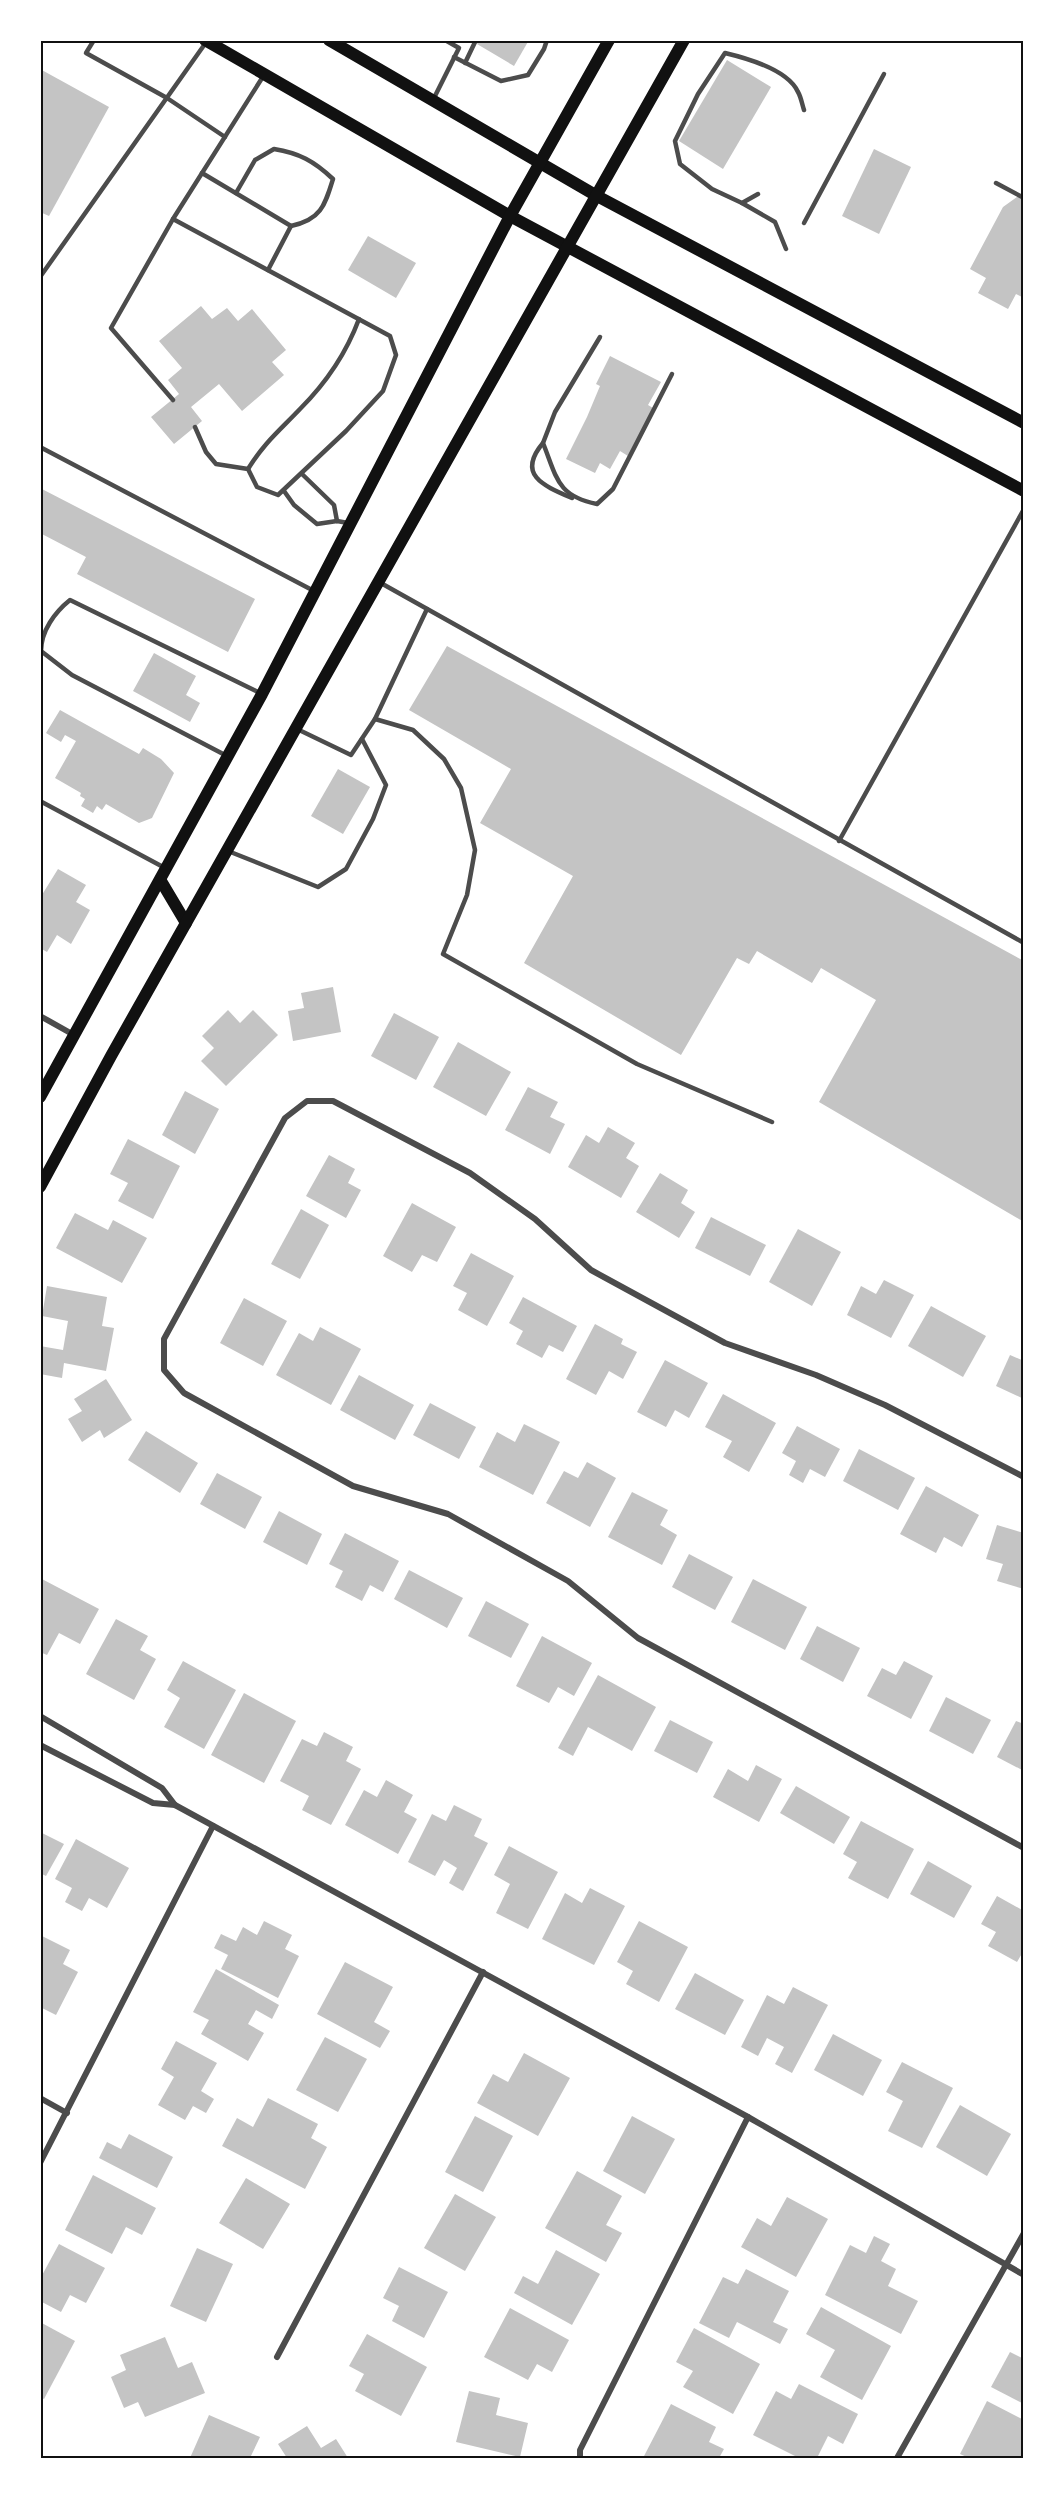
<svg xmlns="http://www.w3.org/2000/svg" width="1064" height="2499" font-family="'Source Sans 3',sans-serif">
  <rect width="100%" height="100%" fill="#fff"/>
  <!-- building -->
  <g fill="#c4c4c4">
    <polygon points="479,40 529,40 514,66 477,44"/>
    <polygon points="727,60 771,87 723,169 679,141"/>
    <polygon points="40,69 109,107 49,216 40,212"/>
    <polygon points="874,149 911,167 879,234 842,216"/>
    <polygon points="1024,192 1024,298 1016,294 1008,309 978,293 986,278 970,269 1003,207"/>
    <polygon points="368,236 416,263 396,298 348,270"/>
    <polygon points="201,306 212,319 227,308 238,321 252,309 286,350 272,362 284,375 242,411 219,384 191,407 202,421 174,444 151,417 179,394 168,380 182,368 159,341"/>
    <polygon points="610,356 661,382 648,405 653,408 628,456 620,451 610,469 600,463 595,473 566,459 587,417 600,386 596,384"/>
    <polygon points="40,488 255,599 228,652 77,574 86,557 40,533"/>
    <polygon points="447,646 1024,961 1024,1222 819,1102 876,1000 821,968 812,983 757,951 749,964 737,958 681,1055 524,963 573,876 480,823 511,769 409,710"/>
    <polygon points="154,653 196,676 186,695 200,703 190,722 133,691"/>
    <polygon points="60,710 139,754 143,748 161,759 174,773 152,818 139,823 106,804 102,810 97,806 93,813 81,806 85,799 80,796 81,793 55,778 76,741 65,735 61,742 46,733"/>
    <polygon points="338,769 370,787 343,834 311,816"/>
    <polygon points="58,869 86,885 76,902 90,910 71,944 57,935 47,952 40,948 40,898"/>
    <polygon points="333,987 341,1032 293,1041 288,1011 304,1008 301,993"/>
    <polygon points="228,1010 240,1023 253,1010 278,1035 226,1086 201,1061 214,1048 202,1036"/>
    <polygon points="394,1013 439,1037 416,1080 371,1056"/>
    <polygon points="458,1042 511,1072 486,1116 433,1087"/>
    <polygon points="528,1087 558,1102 550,1117 565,1124 550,1154 505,1130"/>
    <polygon points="185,1091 219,1109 195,1154 162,1135"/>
    <polygon points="608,1127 635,1143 626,1158 639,1166 621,1198 568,1167 586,1135 599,1143"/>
    <polygon points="128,1139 180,1166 153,1219 118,1201 128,1183 110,1174"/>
    <polygon points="329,1155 355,1169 348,1183 361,1190 346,1218 306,1196"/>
    <polygon points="660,1173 688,1190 681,1203 695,1212 679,1238 636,1212"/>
    <polygon points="412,1203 456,1227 437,1262 422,1255 412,1272 383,1256"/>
    <polygon points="301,1209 329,1225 300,1279 271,1264"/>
    <polygon points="75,1213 108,1230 113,1220 147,1238 122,1283 56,1248"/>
    <polygon points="711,1217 766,1245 750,1276 695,1248"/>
    <polygon points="798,1229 841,1252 812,1306 769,1282"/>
    <polygon points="471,1253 514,1276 487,1326 458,1310 467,1293 453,1286"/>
    <polygon points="884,1280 914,1295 891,1338 847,1315 861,1286 876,1294"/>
    <polygon points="47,1286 107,1297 102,1326 114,1328 106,1371 64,1363 62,1378 40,1374 40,1346 63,1350 68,1321 42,1316"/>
    <polygon points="523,1297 577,1326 563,1352 549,1345 542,1358 516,1344 523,1331 509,1323"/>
    <polygon points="244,1298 287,1321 263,1366 220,1343"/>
    <polygon points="931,1306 986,1336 963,1377 908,1346"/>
    <polygon points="595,1324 623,1339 621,1344 637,1352 623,1379 609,1371 596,1395 566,1379"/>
    <polygon points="320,1327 361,1349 331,1405 276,1375 299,1333 313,1341"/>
    <polygon points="1010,1355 1024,1361 1024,1399 996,1386"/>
    <polygon points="665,1360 708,1383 689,1418 675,1410 666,1427 637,1412"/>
    <polygon points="359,1375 414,1405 395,1440 340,1410"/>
    <polygon points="106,1379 132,1420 104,1438 100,1430 82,1442 68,1419 82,1411 74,1399"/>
    <polygon points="723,1394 776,1423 749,1472 723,1457 732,1441 705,1427"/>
    <polygon points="430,1403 476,1427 459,1459 413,1435"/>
    <polygon points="524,1424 560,1442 533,1495 479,1467 497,1432 515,1442"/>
    <polygon points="797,1426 840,1449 825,1477 810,1469 803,1483 789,1475 796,1461 782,1453"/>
    <polygon points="146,1431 198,1463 180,1493 128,1460"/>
    <polygon points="859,1449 915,1478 898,1510 843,1481"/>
    <polygon points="587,1462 616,1478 590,1527 546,1503 564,1471 578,1478"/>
    <polygon points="217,1473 262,1497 245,1529 200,1504"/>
    <polygon points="926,1486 979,1515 962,1547 944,1537 936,1553 900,1534"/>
    <polygon points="632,1492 668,1510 660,1525 677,1535 662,1565 608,1537"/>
    <polygon points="279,1511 322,1534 307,1565 263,1542"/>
    <polygon points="997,1525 1024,1533 1024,1589 997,1581 1003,1564 986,1559"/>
    <polygon points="345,1533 399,1561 383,1592 370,1585 362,1601 335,1587 343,1571 329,1564"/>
    <polygon points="689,1554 733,1577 715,1610 672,1587"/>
    <polygon points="409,1570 463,1598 447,1628 394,1599"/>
    <polygon points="40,1578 99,1609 80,1644 59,1633 47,1655 40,1652"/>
    <polygon points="753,1579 807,1607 785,1650 731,1622"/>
    <polygon points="486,1601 529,1624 511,1658 468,1636"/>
    <polygon points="116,1619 148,1636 140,1650 156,1659 134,1700 86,1674"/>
    <polygon points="817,1626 860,1648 843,1682 800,1659"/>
    <polygon points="542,1636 592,1663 574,1696 558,1687 549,1703 516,1686"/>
    <polygon points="183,1661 236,1690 204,1749 164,1727 180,1698 167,1690"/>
    <polygon points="904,1661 933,1676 911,1719 867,1696 882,1668 896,1675"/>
    <polygon points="598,1675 656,1707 632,1751 588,1727 573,1756 558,1748"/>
    <polygon points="244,1693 296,1721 264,1783 211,1755"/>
    <polygon points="946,1697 991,1720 973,1754 929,1731"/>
    <polygon points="670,1720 713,1742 697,1773 654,1751"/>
    <polygon points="1016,1721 1024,1724 1024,1771 997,1757"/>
    <polygon points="324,1732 353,1747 346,1761 361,1769 331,1825 302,1810 309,1796 280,1781 302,1739 317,1746"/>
    <polygon points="756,1765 782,1779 759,1822 713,1797 728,1769 748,1781"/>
    <polygon points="386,1780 413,1795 404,1812 417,1819 398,1854 345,1825 364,1790 377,1797"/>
    <polygon points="796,1786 850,1817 834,1844 780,1813"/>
    <polygon points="454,1805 482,1819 474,1836 488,1843 463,1891 449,1883 457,1868 444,1860 435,1876 408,1862 432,1814 446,1821"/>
    <polygon points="861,1821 914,1849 888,1899 848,1878 857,1862 843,1854"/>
    <polygon points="40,1832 64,1844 46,1876 40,1873"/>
    <polygon points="76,1839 129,1868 107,1908 89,1898 82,1911 65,1902 72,1888 55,1879"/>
    <polygon points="509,1846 558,1872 528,1929 496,1913 510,1884 494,1875"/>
    <polygon points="928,1861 972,1886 954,1918 910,1894"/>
    <polygon points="590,1888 625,1906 594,1965 542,1939 565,1893 582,1903"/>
    <polygon points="997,1896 1024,1911 1024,1950 1017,1962 988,1946 996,1932 981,1924"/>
    <polygon points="264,1921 292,1935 285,1949 299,1956 278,1998 221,1969 228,1955 214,1948 221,1934 236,1941 243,1927 257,1935"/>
    <polygon points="639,1921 688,1947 659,2002 626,1984 633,1971 617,1962"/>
    <polygon points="40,1935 70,1950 63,1964 78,1972 56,2015 40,2007"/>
    <polygon points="345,1962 393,1987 374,2022 390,2031 380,2048 317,2014"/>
    <polygon points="216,1969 279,2005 272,2019 256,2010 248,2024 264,2033 248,2061 201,2034 209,2020 193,2012"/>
    <polygon points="695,1973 744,2000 725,2035 675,2009"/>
    <polygon points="793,1987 828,2005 792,2073 775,2064 784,2047 767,2038 758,2056 741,2047 767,1995 784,2004"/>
    <polygon points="833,2034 882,2060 863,2096 814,2070"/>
    <polygon points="325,2037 367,2059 338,2112 296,2090"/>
    <polygon points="176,2041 217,2063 201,2091 214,2099 206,2113 193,2106 185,2120 158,2105 174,2077 161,2069"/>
    <polygon points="524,2053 570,2078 538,2136 477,2103 493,2074 508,2082"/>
    <polygon points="902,2062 953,2088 922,2148 888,2131 903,2101 886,2092"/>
    <polygon points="268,2098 318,2124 311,2138 327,2147 305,2189 222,2146 237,2118 253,2127"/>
    <polygon points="960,2105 1011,2134 987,2176 936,2147"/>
    <polygon points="475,2116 513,2136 483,2192 445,2172"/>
    <polygon points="632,2116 675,2139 645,2194 603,2171"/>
    <polygon points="129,2134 173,2157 157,2188 99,2158 107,2142 121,2149"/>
    <polygon points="577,2171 622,2196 606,2225 622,2233 606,2262 545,2228"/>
    <polygon points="93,2175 156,2208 142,2235 126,2227 112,2254 65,2230"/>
    <polygon points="246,2178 290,2204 263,2249 219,2223"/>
    <polygon points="455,2194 496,2217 465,2271 424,2248"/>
    <polygon points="787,2197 828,2219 796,2277 741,2247 757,2218 771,2226"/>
    <polygon points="874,2236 890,2244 881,2261 896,2269 888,2286 918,2301 901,2334 825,2295 850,2245 866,2253"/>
    <polygon points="59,2244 105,2268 86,2303 70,2295 61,2312 40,2301 40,2279"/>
    <polygon points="197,2248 233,2264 206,2322 170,2306"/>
    <polygon points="556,2250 600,2274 572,2325 514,2293 523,2276 538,2284"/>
    <polygon points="399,2267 448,2292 424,2338 392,2321 399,2306 383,2298"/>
    <polygon points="746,2269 789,2291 773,2322 788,2329 780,2344 737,2322 729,2338 699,2323 723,2277 738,2284"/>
    <polygon points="821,2307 891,2346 862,2400 820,2377 835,2350 806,2334"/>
    <polygon points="510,2308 569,2340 552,2372 537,2364 528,2380 484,2357"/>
    <polygon points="40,2322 75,2341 44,2399 40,2397"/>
    <polygon points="694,2328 760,2364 733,2414 683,2387 693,2371 676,2362"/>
    <polygon points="367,2334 427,2367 401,2416 355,2391 364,2374 349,2366"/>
    <polygon points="165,2337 178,2368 192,2362 205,2393 145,2417 138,2402 124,2408 111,2377 126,2370 120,2355"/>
    <polygon points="1010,2352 1024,2359 1024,2404 991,2387"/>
    <polygon points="799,2384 858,2414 843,2444 828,2436 817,2458 799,2458 753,2435 776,2391 791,2399"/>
    <polygon points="469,2391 500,2398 496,2415 528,2423 520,2457 456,2442"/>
    <polygon points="987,2401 1024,2420 1024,2458 969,2458 960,2454"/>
    <polygon points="671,2404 716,2427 709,2442 724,2449 719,2458 643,2458"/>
    <polygon points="209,2415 260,2437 250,2458 190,2458"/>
    <polygon points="307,2426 321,2448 336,2439 348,2458 287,2458 278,2444"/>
  </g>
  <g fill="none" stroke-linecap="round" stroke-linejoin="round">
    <!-- service -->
    <g stroke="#4c4c4c" stroke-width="4.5">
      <polyline points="94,40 86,53 167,98 225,137"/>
      <polyline points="454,57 501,81 528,75 544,49 547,40"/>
      <polyline points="465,63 476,40"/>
      <polyline points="433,100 459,48 445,40"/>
      <polyline points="202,173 291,226 268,270"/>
      <polyline points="996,183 1024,198"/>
      <path d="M236 193 255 160 274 149C299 153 314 161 333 179 325 205 321 220 291 226"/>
      <path d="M758 194 742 203 712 189 680 164 675 141 698 94 725 53C746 58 788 70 798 92 801 97 802 104 804 110"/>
      <polyline points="742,203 775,222 786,249"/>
      <polyline points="173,219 390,336 396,355 383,391 346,431 278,495 257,487 248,469 216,464 206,452 195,427"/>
      <polyline points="804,223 884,74"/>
      <polyline points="40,277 207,41"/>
      <path d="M600 337 555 412 543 443C557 478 557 496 597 504L613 489 672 374"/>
      <polyline points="173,400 111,328 173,219 264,75"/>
      <path d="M543 443C516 475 544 486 572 498"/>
      <polyline points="40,447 314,591"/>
      <path d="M248 469C264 443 279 431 300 409 326 383 346 354 359 319"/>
      <polyline points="302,474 334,505 337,521"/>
      <polyline points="284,491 294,505 317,524 337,521 348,523"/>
      <polyline points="379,582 1024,943"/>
      <polyline points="427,609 375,719 413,730 444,759 461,788 475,850 467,895 443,954 637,1064 772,1122"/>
      <polyline points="297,729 351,755 375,719"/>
      <path d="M227 756 72 675 41 651C41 631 55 612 70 600L260 693"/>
      <polyline points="40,801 165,868"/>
      <polyline points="839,841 1024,509"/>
      <polyline points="228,851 318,887 346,869 373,819 386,785 362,739"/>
    </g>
    <!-- minor -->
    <g stroke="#4c4c4c" stroke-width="6">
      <polyline points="40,1016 74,1035"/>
      <polyline points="1024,1477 885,1405 816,1375 725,1343 591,1270 535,1219 470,1173 333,1101 307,1101 285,1118 164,1339 164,1370 184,1393 353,1486 448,1514 568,1581 638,1638 1024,1848"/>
      <polyline points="40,1716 162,1788 175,1805"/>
      <polyline points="40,1745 153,1803 175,1805 748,2117 1024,2275"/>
      <polyline points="40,2098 67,2113"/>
      <polyline points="40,2163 213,1826"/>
      <polyline points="277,2357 483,1972"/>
      <polyline points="580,2458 580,2450 748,2117"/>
      <polyline points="897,2458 1024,2233"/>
    </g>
    <!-- secondary -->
    <g stroke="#111" stroke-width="12">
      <polyline points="205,40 510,216 1024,491"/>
      <polyline points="329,40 597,196 1024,423"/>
      <polyline points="161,881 186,923"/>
      <polyline points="40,1097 262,694 510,216 609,40"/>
      <polyline points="40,1187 111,1056 684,40"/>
    </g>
  </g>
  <!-- border -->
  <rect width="1064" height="2499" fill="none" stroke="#ffffff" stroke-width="84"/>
  <rect x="42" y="42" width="980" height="2415" fill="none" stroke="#111" stroke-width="2"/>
</svg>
